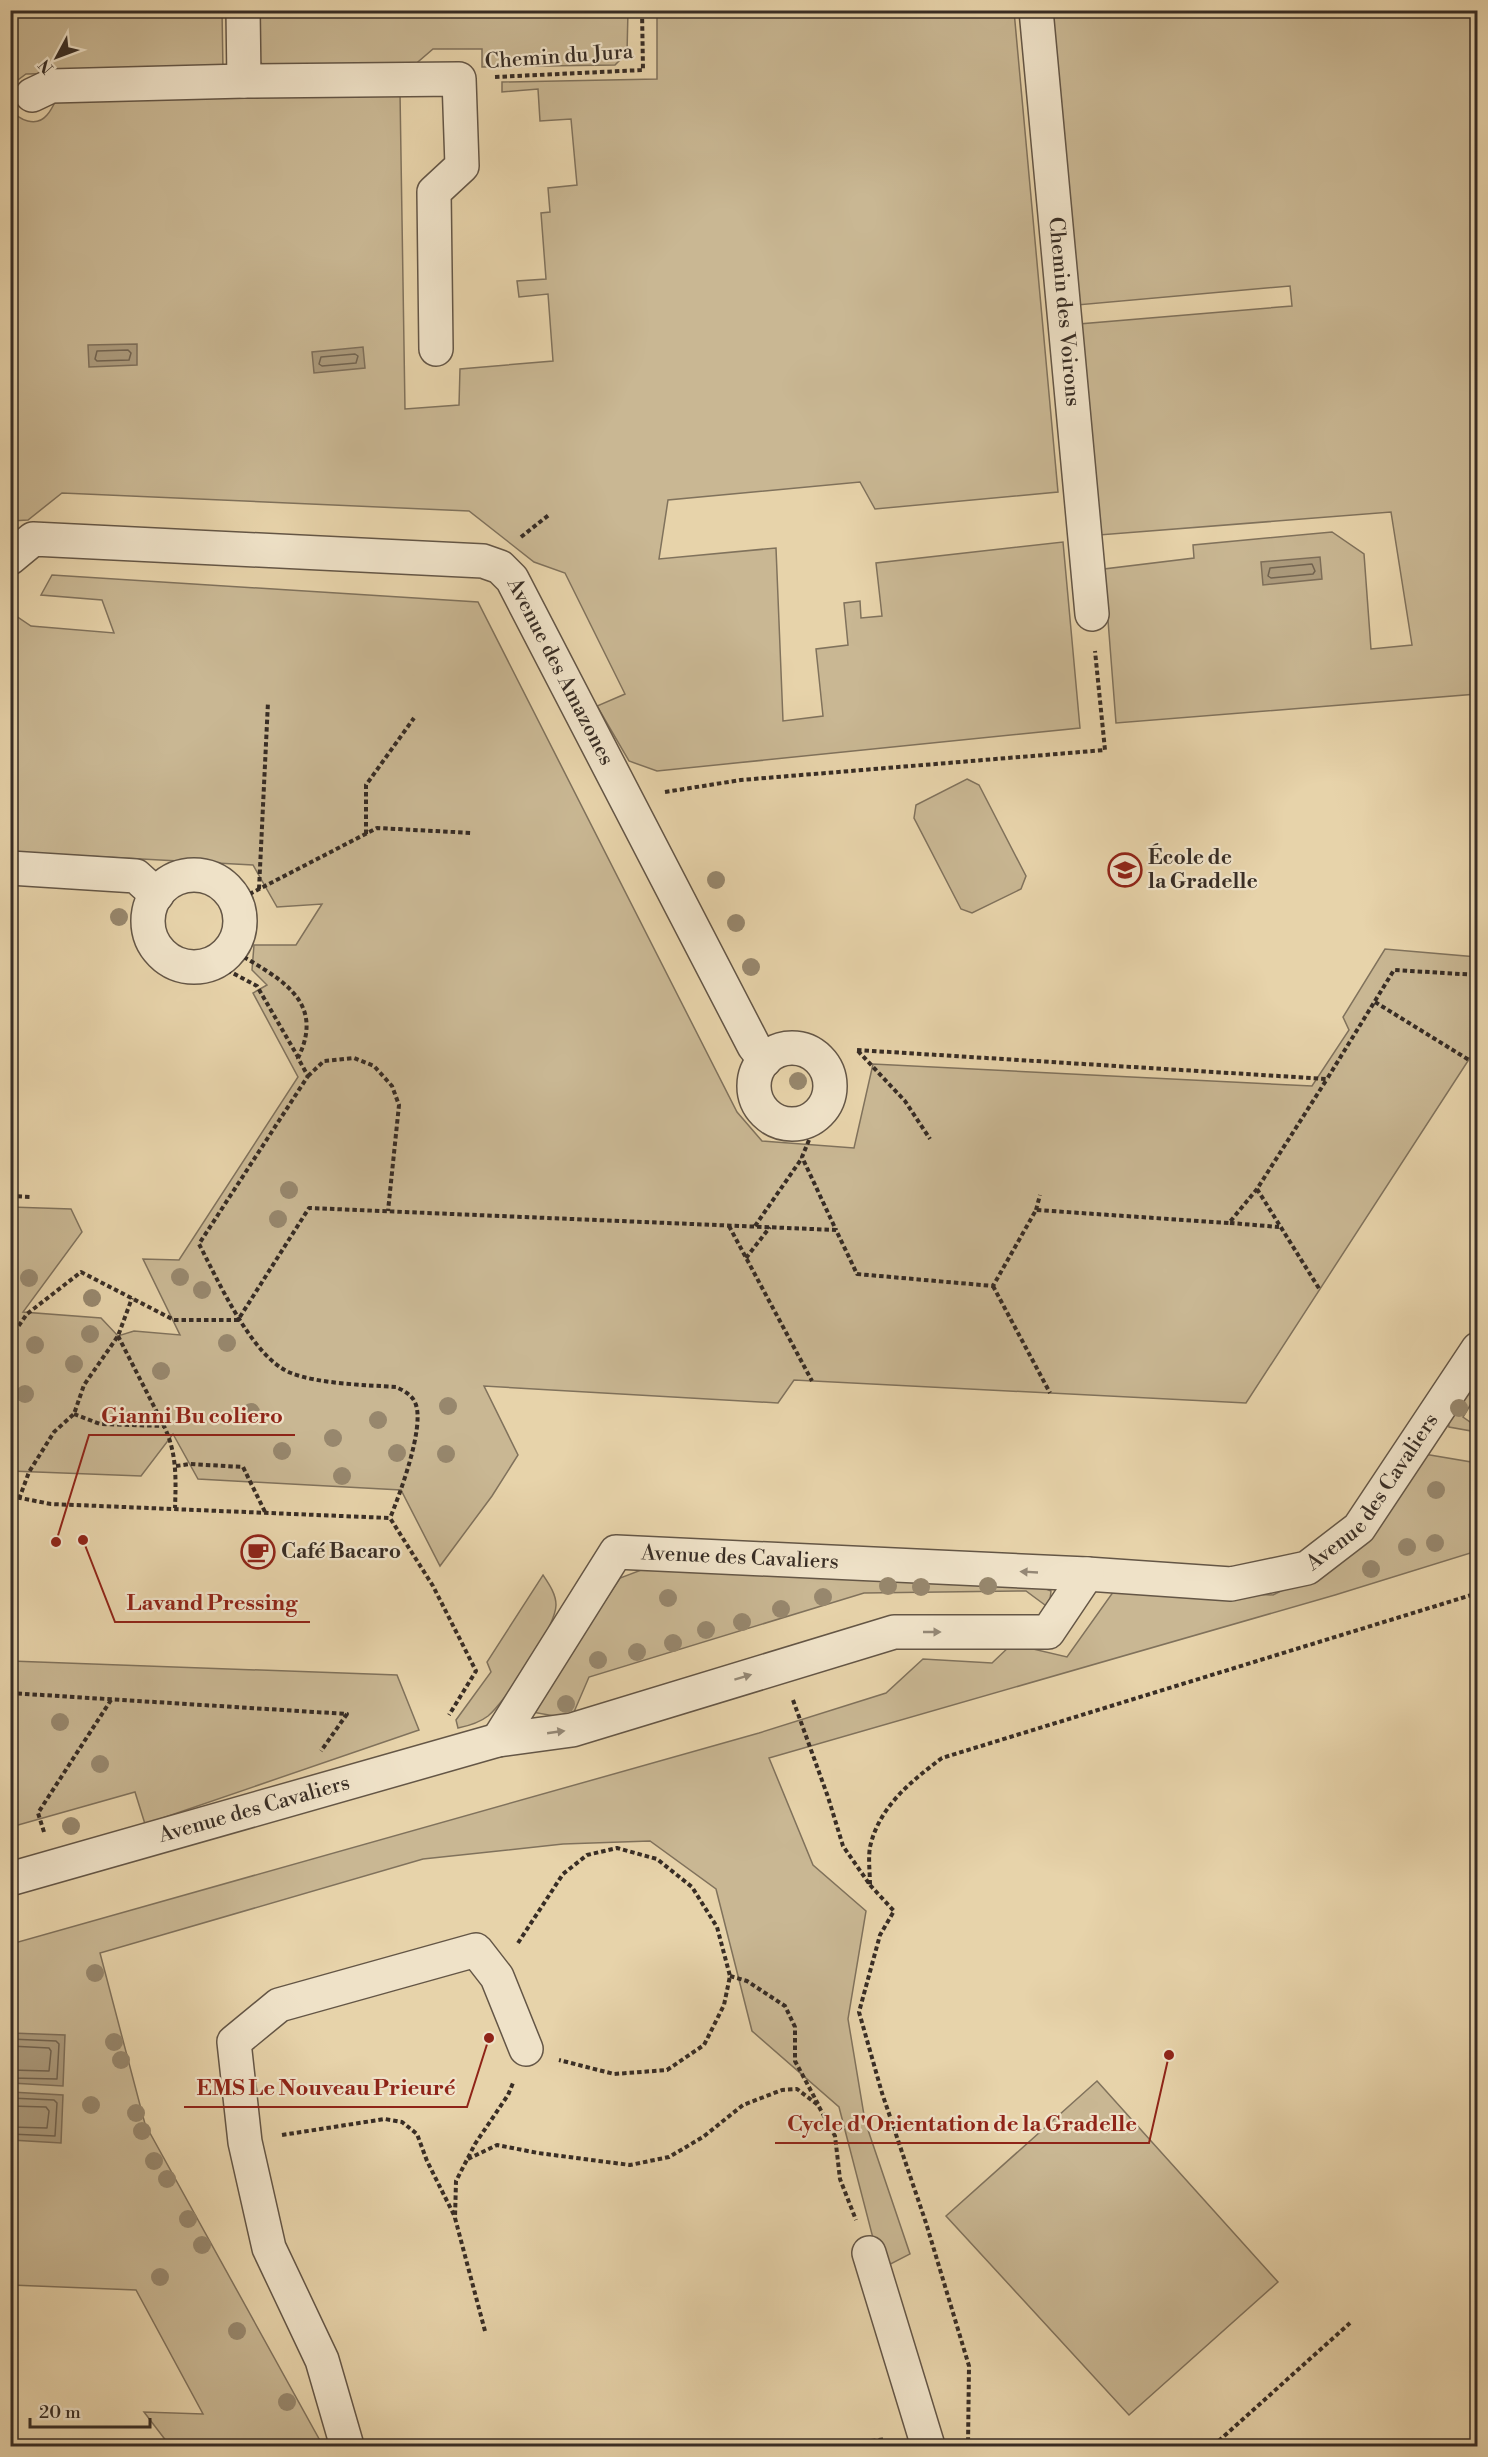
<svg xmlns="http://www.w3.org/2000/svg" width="1488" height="2457" font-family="'Libre Bodoni',serif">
  <rect width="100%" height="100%" fill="#e7d3aa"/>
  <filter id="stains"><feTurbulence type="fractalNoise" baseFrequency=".00333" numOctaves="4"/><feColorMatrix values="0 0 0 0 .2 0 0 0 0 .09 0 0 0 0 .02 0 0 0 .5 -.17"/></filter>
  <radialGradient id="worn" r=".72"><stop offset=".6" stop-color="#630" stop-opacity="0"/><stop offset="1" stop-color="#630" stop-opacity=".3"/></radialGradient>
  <!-- green -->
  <g fill="#c9b793" stroke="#80725c" stroke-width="1.5">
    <polygon points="11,11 222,11 223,70 26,74 11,85"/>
    <polygon points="258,11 628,11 627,53 615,65 482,67 482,49 433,49 412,67 269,70 259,61"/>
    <path d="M657 11H1014L1058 492 875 509 860 482 668 500 659 559 776 548 783 721 823 716 816 649 848 645 844 603 860 601 861 618 882 616 876 563 1063 542 1080 728 657 771 629 761 597 706 625 694 565 573 534 562 469 511 62 493 28 520 11 521 10 109C19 120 36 128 47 115 51 111 54 104 57 98L400 93 405 409 459 405 460 369 553 361 548 294 519 297 517 281 546 279 541 213 550 212 548 188 577 185 571 119 540 121 538 89 502 92V82L657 79Z"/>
    <polygon points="1051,11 1477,11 1477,694 1116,723 1104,569 1194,558 1193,545 1332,532 1364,554 1371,649 1412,645 1391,512 1099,535 1079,324 1292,306 1290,286 1077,305"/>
    <polygon points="52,575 478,602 737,1112 762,1141 854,1148 873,1064 1312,1086 1349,1030 1343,1017 1385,949 1477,957 1477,1047 1246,1403 794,1380 778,1403 484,1386 518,1455 492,1496 440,1566 401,1490 198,1479 173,1434 141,1476 11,1471 11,1207 71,1209 82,1232 23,1312 101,1318 118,1336 134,1331 180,1335 143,1259 179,1260 298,1077 253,993 267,985 252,970 254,945 296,945 322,904 277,907 253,865 11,852 10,612 31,626 114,633 102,600 41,595"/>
    <polygon points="967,779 979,785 1026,876 1021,889 972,913 961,909 914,818 916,805"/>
    <polygon points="1477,1369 1477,1394 1463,1417 1477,1427 1477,1432 1449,1427 1447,1416"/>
    <polygon points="1424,1454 1477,1463 1477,1551 1335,1595 769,1758 813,1865 866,1911 848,2019 865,2121 910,2254 881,2269 839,2107 752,2031 716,1889 650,1841 563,1844 423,1859 100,1953 145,2124 323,2446 170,2446 144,2412 203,2414 136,2290 11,2285 11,1944 759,1733 886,1693 923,1659 992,1663 1012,1644 1067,1657 1116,1588 1273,1595 1326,1569"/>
    <polygon points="657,1564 1032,1583 1051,1591 1049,1608 1026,1591 864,1593 589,1677 571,1719 532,1712 620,1578"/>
    <path d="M543 1575C549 1584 556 1594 556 1605 556 1626 505 1702 488 1716 479 1723 468 1726 458 1728L456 1720 491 1672 487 1662Z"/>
    <polygon points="11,1661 397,1675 419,1730 145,1824 135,1792 11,1827"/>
    <polygon points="1097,2081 1278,2282 1129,2415 946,2216"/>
  </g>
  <!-- water -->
  <g fill="#ac9b7d" stroke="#7e6f5a" stroke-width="1.5">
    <polygon points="137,344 137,365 89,367 88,345"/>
    <polygon points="363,347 365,368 314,373 312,352"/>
    <polygon points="1320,557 1322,579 1263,585 1261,562"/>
    <polygon points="11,2033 65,2035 63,2086 11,2083"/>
    <polygon points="11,2092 63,2095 61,2143 11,2140"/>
  </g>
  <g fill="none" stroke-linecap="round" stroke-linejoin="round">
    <!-- shore -->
    <g stroke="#726451" stroke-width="1.5">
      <polygon points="128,350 131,353 129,360 97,361 95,359 97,351"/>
      <polygon points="355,354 358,356 356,363 322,366 319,364 321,357"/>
      <polygon points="1312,564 1315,571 1313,574 1271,578 1268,576 1270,568"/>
      <polyline points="10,2039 56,2041 59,2044 57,2079 10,2078"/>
      <polyline points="10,2046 49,2048 51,2051 49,2071 10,2070"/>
      <polyline points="10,2098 54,2100 57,2103 55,2136 10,2134"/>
      <polyline points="10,2106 46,2107 49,2111 47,2128 10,2127"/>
    </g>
    <defs>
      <g id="minor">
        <polyline points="243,10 244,81 459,79 462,166 434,192 436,349"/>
        <path id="s1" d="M1036 10 1092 614"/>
        <polyline points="32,95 51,86 244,81"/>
        <path id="s2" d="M10 558 33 539 483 561 500 567 512 579 754 1046 765 1060"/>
        <polyline points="10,868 136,876 157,895"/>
        <circle cx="194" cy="921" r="46"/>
        <circle cx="792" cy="1086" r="38"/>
        <path id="s3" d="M498 1740 616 1552 1087 1574 1231 1584 1307 1568 1359 1528 1478 1349"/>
        <path id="s4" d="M10 1879 498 1740 572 1730 894 1632H1048L1087 1574"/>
        <polyline points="869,2253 928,2446"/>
        <polyline points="347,2446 322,2360 269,2248 245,2142 234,2042 279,2005 476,1950 497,1977 526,2049"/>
      </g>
    </defs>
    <!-- minor casing -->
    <use href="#minor" stroke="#645646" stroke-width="36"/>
    <!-- path -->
    <g stroke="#382d25" stroke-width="4" stroke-dasharray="4.5 3" stroke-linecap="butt">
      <polyline points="495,77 643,70 642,10"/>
      <polyline points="521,537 550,514"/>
      <polyline points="665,792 741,780 1105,750 1095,651"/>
      <polyline points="366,834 366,785 414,718"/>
      <polyline points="259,889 268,702"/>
      <polyline points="236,901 377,828 472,833"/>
      <path d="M231 949C273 976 328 997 298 1058L308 1076 199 1244C218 1280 252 1358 291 1373 319 1384 366 1385 396 1387 404 1391 413 1395 416 1405 424 1429 400 1494 390 1518"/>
      <polyline points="214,963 257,986 298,1057"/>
      <polyline points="1375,1002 1469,1060"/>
      <polyline points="857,1050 1327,1079 1394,970 1478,975"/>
      <polyline points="858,1051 905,1101 930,1139"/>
      <polyline points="308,1076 324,1061 354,1058 374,1066 392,1086 399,1105 388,1211"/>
      <polyline points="809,1140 802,1157 836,1230"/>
      <polyline points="1257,1189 1320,1290"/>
      <polyline points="10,1196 32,1197"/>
      <polyline points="1036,1210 1040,1195"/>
      <polyline points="1230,1223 1279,1227"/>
      <polyline points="729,1226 812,1381"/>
      <polyline points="755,1226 802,1158"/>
      <polyline points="746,1258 770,1227"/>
      <polyline points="993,1286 1050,1393"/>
      <polyline points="118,1336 164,1426"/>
      <polyline points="10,1338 27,1314 81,1272 174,1320 238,1320 309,1208 836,1230 857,1274 993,1286 1036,1210 1229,1223 1257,1189 1327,1079"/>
      <path d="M74 1414 100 1424 164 1426C177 1453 176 1479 175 1508"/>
      <polyline points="176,1466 190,1464 243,1467 265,1512"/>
      <polyline points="10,1496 51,1504 390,1518 433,1586 476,1671 449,1715"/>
      <polyline points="19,1499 29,1472 54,1432 74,1414 84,1385 118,1336 132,1298"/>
      <polyline points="10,1693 347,1714 321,1751"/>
      <path d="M793 1700 828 1797 843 1846 870 1885C870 1873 868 1859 870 1847 879 1807 910 1782 942 1758L1478 1593"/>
      <polyline points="44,1832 38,1813 111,1700"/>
      <polyline points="870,1885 894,1911 880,1935 859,2012 882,2093 926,2223 969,2366 968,2446"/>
      <polyline points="518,1943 563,1874 587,1855 617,1848 657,1859 692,1887 717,1927 730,1976 724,2005 704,2045 667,2070 614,2074 559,2060"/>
      <polyline points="730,1976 747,1981 785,2006 795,2027 795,2061 818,2104"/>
      <polyline points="282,2135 385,2119 402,2122 417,2134 427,2161 455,2217"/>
      <polyline points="468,2159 497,2145 538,2153 630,2165 669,2157 703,2137 743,2105 782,2090 797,2089 818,2105 835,2136 840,2179 856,2220"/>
      <polyline points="485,2331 455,2218 456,2181 475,2144 508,2095 513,2083"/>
      <polyline points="834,2446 886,2439"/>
      <polyline points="1213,2446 1350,2323"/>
    </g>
    <!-- minor -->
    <use href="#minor" stroke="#efe2c8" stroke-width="33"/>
  </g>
  <!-- trees -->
  <g fill="#97876d">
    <circle cx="716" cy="880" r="9"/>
    <circle cx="119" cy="917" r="9"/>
    <circle cx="736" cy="923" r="9"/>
    <circle cx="751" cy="967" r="9"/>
    <circle cx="798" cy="1081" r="9"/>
    <circle cx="289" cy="1190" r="9"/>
    <circle cx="278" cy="1219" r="9"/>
    <circle cx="180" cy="1277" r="9"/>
    <circle cx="29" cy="1278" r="9"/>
    <circle cx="202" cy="1290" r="9"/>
    <circle cx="92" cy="1298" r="9"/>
    <circle cx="90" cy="1334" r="9"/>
    <circle cx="227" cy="1343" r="9"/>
    <circle cx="35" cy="1345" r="9"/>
    <circle cx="74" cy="1364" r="9"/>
    <circle cx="161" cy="1371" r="9"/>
    <circle cx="25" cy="1394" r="9"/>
    <circle cx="448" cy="1406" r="9"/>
    <circle cx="1459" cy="1408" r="9"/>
    <circle cx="251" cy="1412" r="9"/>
    <circle cx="378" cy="1420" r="9"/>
    <circle cx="333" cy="1438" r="9"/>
    <circle cx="282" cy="1451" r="9"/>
    <circle cx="397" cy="1453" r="9"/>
    <circle cx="446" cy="1454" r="9"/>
    <circle cx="342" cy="1476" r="9"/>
    <circle cx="1436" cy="1490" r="9"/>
    <circle cx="1435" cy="1543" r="9"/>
    <circle cx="1407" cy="1547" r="9"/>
    <circle cx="1371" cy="1569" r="9"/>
    <circle cx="888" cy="1586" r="9"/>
    <circle cx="988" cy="1586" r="9"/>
    <circle cx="921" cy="1587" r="9"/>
    <circle cx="823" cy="1597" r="9"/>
    <circle cx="668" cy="1598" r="9"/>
    <circle cx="781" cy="1609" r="9"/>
    <circle cx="742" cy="1622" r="9"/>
    <circle cx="706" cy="1630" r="9"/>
    <circle cx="673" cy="1643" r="9"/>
    <circle cx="637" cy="1652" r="9"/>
    <circle cx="598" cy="1660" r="9"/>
    <circle cx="566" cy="1704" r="9"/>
    <circle cx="60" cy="1722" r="9"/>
    <circle cx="100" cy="1764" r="9"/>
    <circle cx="71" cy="1826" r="9"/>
    <circle cx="95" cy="1973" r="9"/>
    <circle cx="114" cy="2042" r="9"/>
    <circle cx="121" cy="2060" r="9"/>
    <circle cx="91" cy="2105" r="9"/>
    <circle cx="136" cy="2113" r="9"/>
    <circle cx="142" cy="2131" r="9"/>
    <circle cx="154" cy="2161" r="9"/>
    <circle cx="167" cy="2179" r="9"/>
    <circle cx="188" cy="2219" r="9"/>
    <circle cx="202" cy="2245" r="9"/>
    <circle cx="160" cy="2277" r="9"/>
    <circle cx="237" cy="2331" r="9"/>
    <circle cx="287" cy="2402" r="9"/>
  </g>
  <!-- one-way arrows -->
  <defs><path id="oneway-solid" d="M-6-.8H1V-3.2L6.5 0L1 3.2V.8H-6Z" transform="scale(1.5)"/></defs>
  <g fill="#948876">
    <use href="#oneway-solid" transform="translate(1029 1572) rotate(-177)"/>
    <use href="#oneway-solid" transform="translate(932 1632)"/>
    <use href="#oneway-solid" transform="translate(743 1677) rotate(-17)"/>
    <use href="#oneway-solid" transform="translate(556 1732) rotate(-8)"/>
  </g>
  <!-- icons -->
  <defs>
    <symbol id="school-ring" viewBox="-11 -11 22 22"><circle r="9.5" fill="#efe2c8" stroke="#8f2418" stroke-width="1.5"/><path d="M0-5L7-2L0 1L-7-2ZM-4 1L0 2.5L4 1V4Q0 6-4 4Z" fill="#8f2418"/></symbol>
    <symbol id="cafe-ring" viewBox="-11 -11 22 22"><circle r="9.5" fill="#efe2c8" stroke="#8f2418" stroke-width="1.5"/><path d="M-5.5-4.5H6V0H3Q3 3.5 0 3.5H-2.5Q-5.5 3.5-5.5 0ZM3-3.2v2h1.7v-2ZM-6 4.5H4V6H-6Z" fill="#8f2418"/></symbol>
  </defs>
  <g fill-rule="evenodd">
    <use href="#school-ring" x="1106" y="851" width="38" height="38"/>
    <use href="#cafe-ring" x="239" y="1533" width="38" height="38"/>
  </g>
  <g text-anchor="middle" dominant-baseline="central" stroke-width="4.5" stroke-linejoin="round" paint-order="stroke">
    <!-- street labels -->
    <g font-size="21" fill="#382d25" stroke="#efe2c8">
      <text transform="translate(559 57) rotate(-4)">Chemin du Jura</text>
      <text stroke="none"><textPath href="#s1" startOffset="303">Chemin des Voirons</textPath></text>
      <text stroke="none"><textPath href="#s2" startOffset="620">Avenue des Amazones</textPath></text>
      <text stroke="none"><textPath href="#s3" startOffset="1017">Avenue des Cavaliers</textPath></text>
      <text stroke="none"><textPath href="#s3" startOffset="346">Avenue des Cavaliers</textPath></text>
      <text stroke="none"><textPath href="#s4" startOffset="254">Avenue des Cavaliers</textPath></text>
    </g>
    <!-- poi labels -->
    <g font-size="21" font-weight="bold" fill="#382d25" stroke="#efe2c8" text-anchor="start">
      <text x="1148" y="858">École de<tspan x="1148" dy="24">la Gradelle</tspan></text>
      <text x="281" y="1552">Café Bacaro</text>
    </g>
  </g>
  <!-- callouts -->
  <path fill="none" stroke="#8f2418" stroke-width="2" d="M56 1542L89 1435H295M83 1540L115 1622H310M489 2038L467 2107H184M1169 2055L1149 2143H775"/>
  <g fill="#8f2418" stroke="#efe2c8" stroke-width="2">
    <circle cx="56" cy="1542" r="6"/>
    <circle cx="83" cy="1540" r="6"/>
    <circle cx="489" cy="2038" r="6"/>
    <circle cx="1169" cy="2055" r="6"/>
  </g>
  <g font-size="22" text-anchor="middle" font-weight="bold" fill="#8f2418" stroke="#efe2c8" stroke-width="4.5" stroke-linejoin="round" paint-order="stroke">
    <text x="192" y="1423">Gianni Bu coliero</text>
    <text x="212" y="1610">Lavand Pressing</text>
    <text x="326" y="2095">EMS Le Nouveau Prieuré</text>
    <text x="962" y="2131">Cycle d'Orientation de la Gradelle</text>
  </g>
  <!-- margin -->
  <rect width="1488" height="2457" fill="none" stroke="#e7d3aa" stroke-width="36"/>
  <rect x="12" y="12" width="1464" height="2433" fill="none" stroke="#382d25" stroke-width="3"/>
  <rect x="18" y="18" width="1452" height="2421" fill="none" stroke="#382d25" stroke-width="1.5"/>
  <!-- north arrow -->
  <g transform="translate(57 57) rotate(229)" stroke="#efe2c8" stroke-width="4.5" paint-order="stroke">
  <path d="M0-4.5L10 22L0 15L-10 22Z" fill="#382d25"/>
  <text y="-9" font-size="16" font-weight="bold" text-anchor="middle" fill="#382d25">N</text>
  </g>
  <!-- scale -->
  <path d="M30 2418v9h120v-9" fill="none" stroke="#382d25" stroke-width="3"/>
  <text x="39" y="2418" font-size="18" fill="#382d25" stroke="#efe2c8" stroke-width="4.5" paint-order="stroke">20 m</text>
  <rect width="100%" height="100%" filter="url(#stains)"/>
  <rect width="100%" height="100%" fill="url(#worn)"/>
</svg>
